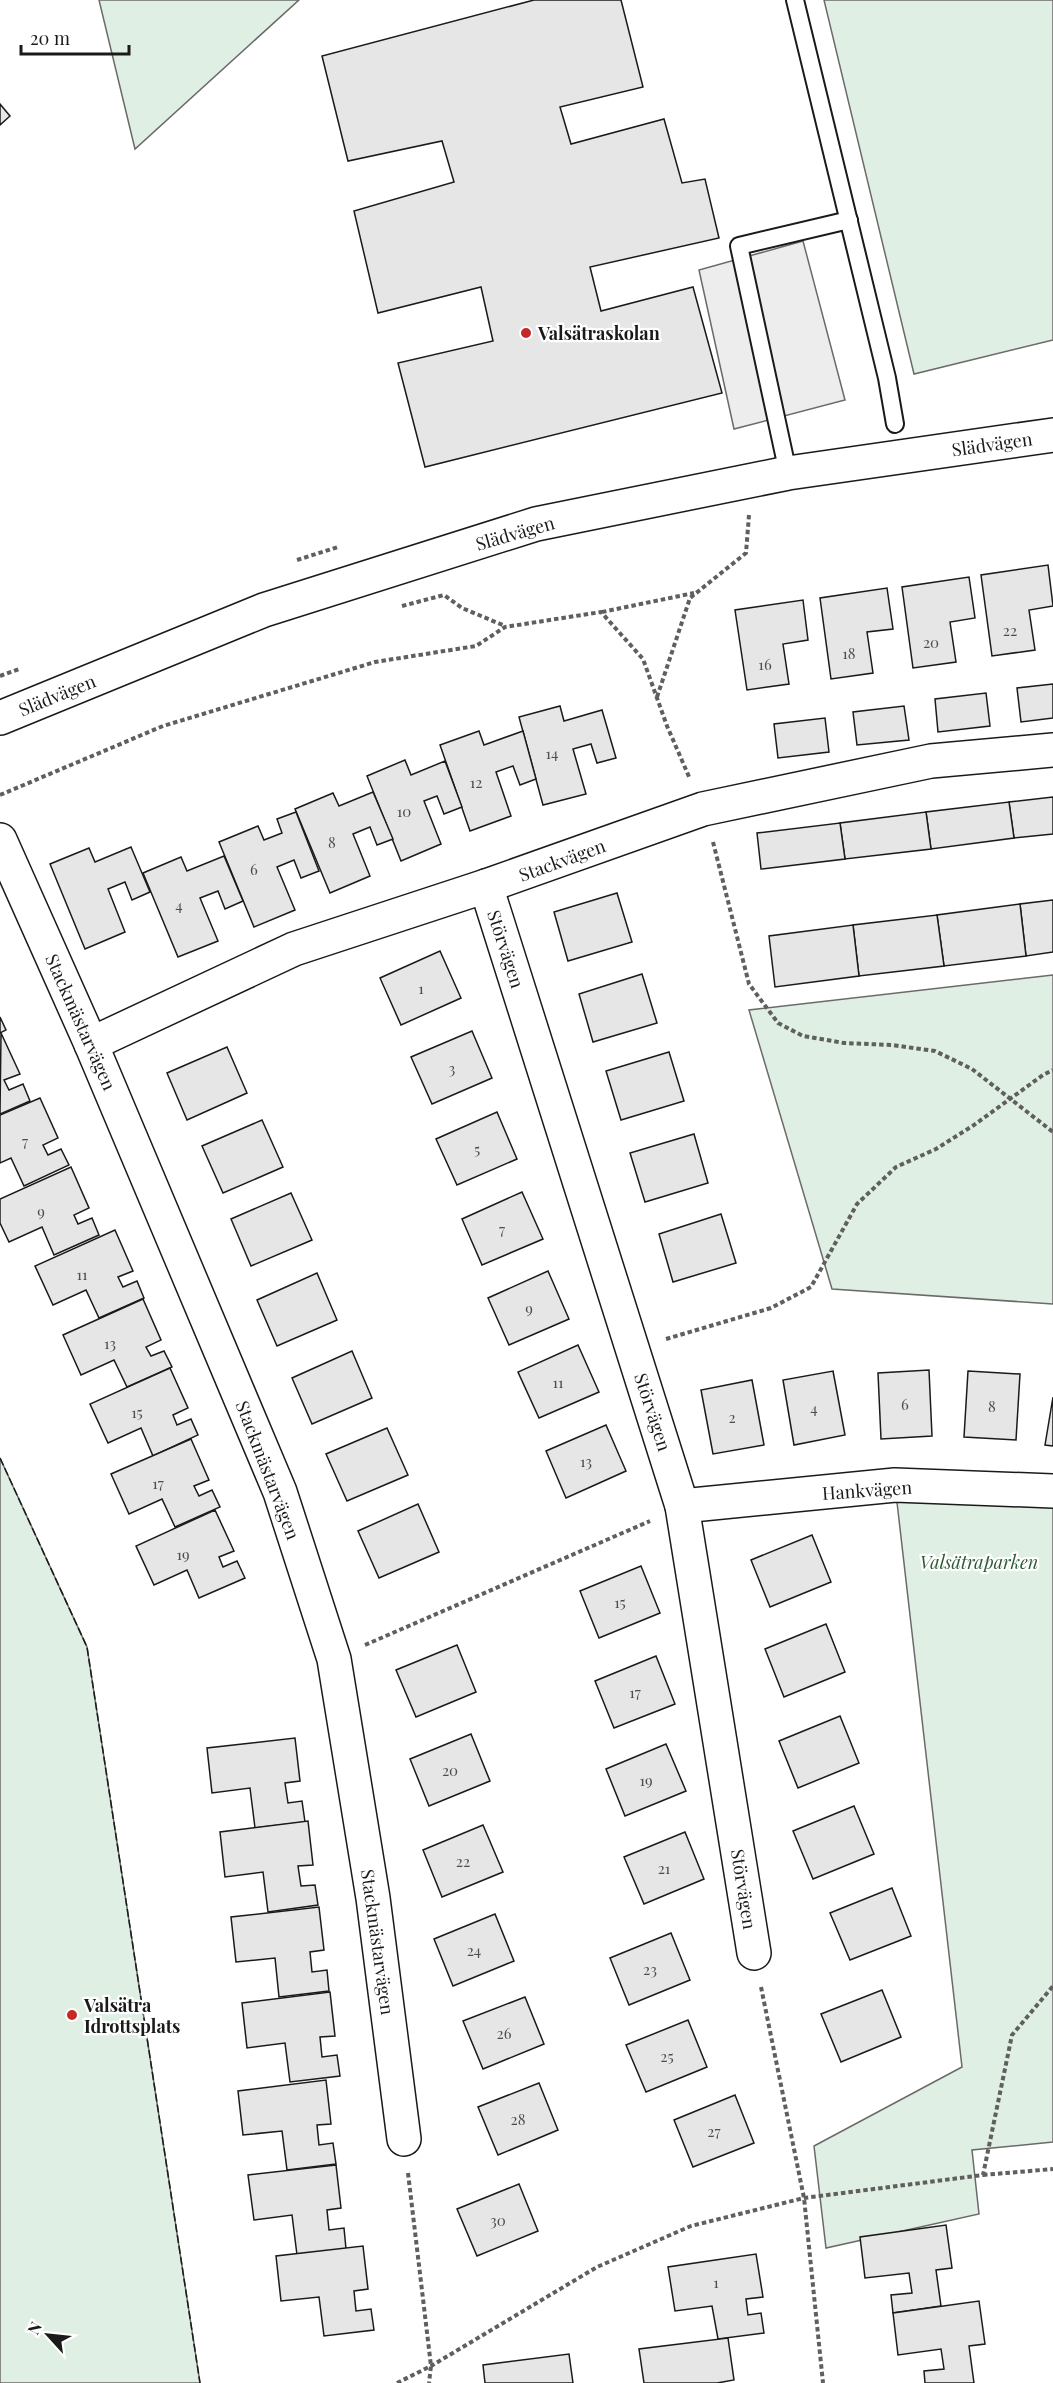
<svg xmlns="http://www.w3.org/2000/svg" width="1053" height="2383" font-family="'Playfair Display',serif">
  <rect width="100%" height="100%" fill="#fff"/>
  <!-- green -->
  <g fill="#e0efe3" stroke="#6a6a6a" stroke-width="1.5">
    <polygon points="99,0 299,0 135,149"/>
    <polygon points="824,0 1053,0 1053,340 914,374"/>
    <polygon points="1053,975 1053,1304 832,1289 749,1010"/>
    <polygon points="0,1458 87,1647 200,2383 0,2383"/>
    <polygon points="895,1485 1053,1491 1053,2142 972,2150 979,2214 826,2248 814,2146 962,2067"/>
  </g>
  <!-- parking -->
  <polygon fill="#ededed" stroke="#6a6a6a" stroke-width="1.5" points="803,241 845,400 734,429 699,270"/>
  <!-- building -->
  <g fill="#e6e6e6" stroke="#1a1a1a" stroke-width="1.5">
    <polygon points="534,0 621,0 643,87 560,107 571,144 664,119 682,183 705,179 719,238 590,267 601,311 693,287 722,393 425,467 398,363 493,341 481,287 378,313 354,211 454,182 442,141 348,161 322,56"/>
    <polygon points="0,104 10,116 0,125"/>
    <polygon points="1048,565 1053,606 1029,610 1035,650 992,656 981,575"/>
    <polygon points="969,577 975,618 950,622 956,662 913,668 902,587"/>
    <polygon points="887,588 893,629 867,632 873,673 831,679 820,598"/>
    <polygon points="803,600 808,640 783,644 789,684 747,690 735,610"/>
    <polygon points="1053,684 1053,718 1021,722 1017,688"/>
    <polygon points="986,693 990,726 938,732 935,699"/>
    <polygon points="560,706 564,721 602,710 616,758 597,763 591,744 573,749 586,794 543,805 519,717"/>
    <polygon points="904,706 909,740 857,745 853,712"/>
    <polygon points="825,718 829,752 778,758 774,724"/>
    <polygon points="479,731 484,745 523,731 536,779 520,785 513,766 496,772 511,816 470,831 440,745"/>
    <polygon points="405,760 411,775 445,761 462,807 444,814 437,796 424,801 441,844 401,861 367,776"/>
    <polygon points="373,792 393,839 377,845 370,827 353,834 370,876 330,893 295,809 333,793 339,806"/>
    <polygon points="1053,797 1053,834 1014,838 1009,802"/>
    <polygon points="1009,802 1014,838 931,849 926,812"/>
    <polygon points="296,812 319,871 301,878 294,860 277,867 295,910 254,927 219,842 258,826 264,840 282,833 277,819"/>
    <polygon points="926,812 931,849 845,859 840,823"/>
    <polygon points="840,823 845,859 761,869 757,833"/>
    <polygon points="131,847 150,892 132,900 125,882 108,889 125,932 85,949 50,864 89,848 95,862"/>
    <polygon points="224,856 243,901 225,909 218,891 200,898 218,941 178,957 143,873 181,857 187,871"/>
    <polygon points="617,893 632,942 568,961 554,912"/>
    <polygon points="1053,900 1053,952 1026,956 1020,904"/>
    <polygon points="1020,904 1026,956 944,966 937,915"/>
    <polygon points="937,915 944,966 859,976 853,925"/>
    <polygon points="853,925 859,976 775,987 769,936"/>
    <polygon points="440,951 461,998 401,1025 380,978"/>
    <polygon points="642,974 657,1023 593,1042 579,994"/>
    <polygon points="0,1017 6,1030 0,1033"/>
    <polygon points="472,1031 492,1078 432,1104 411,1057"/>
    <polygon points="1,1033 20,1074 4,1080 9,1090 23,1084 30,1101 0,1114"/>
    <polygon points="227,1047 247,1093 187,1120 167,1073"/>
    <polygon points="669,1052 684,1101 621,1120 606,1071"/>
    <polygon points="40,1098 58,1138 43,1145 48,1155 61,1149 69,1165 24,1186 11,1158 0,1163 0,1115"/>
    <polygon points="497,1112 517,1159 457,1185 436,1139"/>
    <polygon points="262,1120 283,1167 223,1193 202,1146"/>
    <polygon points="694,1134 708,1183 645,1202 630,1153"/>
    <polygon points="71,1167 89,1208 74,1215 78,1224 92,1218 99,1235 54,1255 42,1227 9,1242 0,1223 0,1199"/>
    <polygon points="522,1192 543,1239 482,1265 462,1219"/>
    <polygon points="291,1193 312,1240 251,1266 231,1219"/>
    <polygon points="721,1214 736,1263 673,1282 659,1234"/>
    <polygon points="115,1230 133,1271 118,1277 123,1287 137,1281 144,1298 99,1318 86,1290 53,1305 35,1266"/>
    <polygon points="548,1271 569,1319 509,1345 488,1298"/>
    <polygon points="317,1273 337,1320 277,1346 257,1300"/>
    <polygon points="143,1299 161,1340 146,1347 151,1356 164,1351 172,1367 127,1387 114,1360 81,1375 63,1335"/>
    <polygon points="578,1345 599,1392 539,1418 518,1372"/>
    <polygon points="352,1351 372,1398 312,1424 292,1378"/>
    <polygon points="170,1368 188,1408 173,1415 177,1425 191,1419 198,1435 153,1456 141,1428 108,1443 90,1404"/>
    <polygon points="929,1370 932,1436 881,1439 878,1373"/>
    <polygon points="833,1371 845,1435 794,1445 783,1380"/>
    <polygon points="968,1371 1020,1374 1016,1440 964,1437"/>
    <polygon points="752,1380 764,1445 713,1454 701,1390"/>
    <polygon points="1053,1397 1053,1446 1045,1445"/>
    <polygon points="606,1425 626,1471 566,1498 546,1451"/>
    <polygon points="387,1428 408,1475 347,1501 326,1454"/>
    <polygon points="191,1439 209,1480 194,1486 199,1496 212,1490 220,1507 175,1527 162,1499 129,1514 111,1474"/>
    <polygon points="418,1504 439,1552 379,1578 358,1531"/>
    <polygon points="215,1510 234,1551 219,1557 223,1567 237,1561 245,1578 199,1598 187,1570 154,1585 136,1546"/>
    <polygon points="812,1535 831,1582 770,1607 751,1560"/>
    <polygon points="641,1566 660,1613 599,1638 580,1591"/>
    <polygon points="826,1624 845,1672 784,1697 765,1649"/>
    <polygon points="457,1645 476,1692 416,1717 396,1670"/>
    <polygon points="656,1656 675,1704 614,1728 595,1681"/>
    <polygon points="840,1716 859,1763 798,1788 779,1741"/>
    <polygon points="471,1734 490,1781 429,1806 410,1759"/>
    <polygon points="295,1738 300,1781 285,1783 288,1803 302,1801 305,1822 255,1828 250,1788 212,1793 207,1748"/>
    <polygon points="666,1744 686,1791 625,1816 606,1769"/>
    <polygon points="854,1806 874,1854 813,1879 793,1831"/>
    <polygon points="308,1821 313,1865 298,1866 301,1886 315,1885 318,1905 268,1912 263,1872 225,1877 220,1832"/>
    <polygon points="483,1825 503,1872 442,1897 423,1850"/>
    <polygon points="685,1832 704,1879 644,1904 624,1857"/>
    <polygon points="892,1888 911,1936 850,1960 830,1913"/>
    <polygon points="319,1907 324,1950 310,1952 312,1972 327,1970 329,1991 279,1997 275,1958 236,1962 231,1917"/>
    <polygon points="495,1914 514,1961 453,1986 434,1939"/>
    <polygon points="671,1933 690,1980 629,2005 610,1958"/>
    <polygon points="882,1990 901,2037 841,2062 821,2014"/>
    <polygon points="330,1992 335,2036 320,2037 322,2057 337,2055 340,2076 290,2082 285,2043 247,2048 242,2003"/>
    <polygon points="525,1997 544,2044 483,2069 463,2021"/>
    <polygon points="688,2020 707,2067 646,2092 626,2045"/>
    <polygon points="326,2080 331,2124 317,2125 319,2145 333,2143 336,2164 287,2170 282,2131 243,2135 238,2091"/>
    <polygon points="539,2083 558,2130 498,2155 478,2107"/>
    <polygon points="735,2095 754,2143 693,2167 674,2120"/>
    <polygon points="336,2165 341,2208 327,2210 329,2230 344,2228 346,2249 297,2255 292,2215 254,2220 248,2175"/>
    <polygon points="519,2184 538,2231 477,2256 457,2209"/>
    <polygon points="946,2225 952,2268 936,2270 941,2306 893,2313 891,2295 912,2293 909,2273 865,2278 860,2237"/>
    <polygon points="363,2246 368,2289 354,2291 356,2311 371,2309 374,2330 324,2336 319,2297 281,2301 276,2256"/>
    <polygon points="756,2254 763,2297 746,2299 748,2315 761,2313 764,2333 718,2339 712,2306 675,2311 668,2267"/>
    <polygon points="979,2301 985,2344 969,2346 974,2383 925,2383 924,2371 944,2369 941,2349 898,2355 893,2313"/>
    <polygon points="728,2338 734,2380 717,2383 644,2383 639,2349"/>
    <polygon points="569,2354 573,2383 485,2383 483,2365"/>
  </g>
  <g fill="none" stroke-linecap="round" stroke-linejoin="round">
    <defs>
      <g id="service">
        <polyline points="795,0 887,378 895,424"/>
        <polyline points="788,473 739,246 849,220"/>
      </g>
      <g id="minor">
        <polyline points="0,840 91,1044 280,1492 334,1659 373,1898 404,2139"/>
        <polyline points="486,886 682,1506 754,1953"/>
        <polyline points="91,1044 294,949 486,886 703,809 931,761 1053,750"/>
        <polyline points="682,1506 895,1485 1053,1491"/>
      </g>
      <polyline id="tertiary" points="0,718 264,610 536,524 788,473 1053,435"/>
    </defs>
    <!-- service casing -->
    <use href="#service" stroke="#1a1a1a" stroke-width="20"/>
    <!-- minor casing -->
    <use href="#minor" stroke="#1a1a1a" stroke-width="36"/>
    <!-- tertiary casing -->
    <use href="#tertiary" stroke="#1a1a1a" stroke-width="36"/>
    <!-- path -->
    <g stroke="#5f5f5f" stroke-width="4" stroke-dasharray="4.5 3" stroke-linecap="butt">
      <polyline points="297,560 338,547"/>
      <polyline points="402,606 444,595 462,608 505,626"/>
      <polyline points="602,612 694,593"/>
      <polyline points="0,676 19,669"/>
      <polyline points="657,697 690,598 746,553 749,515"/>
      <polyline points="0,795 163,726 375,662 476,646 505,627 601,612 643,659 667,726 690,779"/>
      <polyline points="713,842 749,984 778,1023 803,1036 844,1043 892,1045 935,1051 972,1069 1053,1132"/>
      <polyline points="666,1339 771,1308 811,1287 857,1204 896,1167 936,1149 974,1125 1043,1075 1053,1070"/>
      <polyline points="365,1645 650,1521"/>
      <polyline points="761,1987 804,2198 823,2383"/>
      <polyline points="408,2173 431,2366 429,2383"/>
      <polyline points="983,2175 1053,2169"/>
      <polyline points="397,2383 431,2366 597,2267 691,2226 804,2198 983,2175 1012,2035 1053,1986"/>
    </g>
    <!-- service -->
    <use href="#service" stroke="#fff" stroke-width="16"/>
    <!-- minor -->
    <use href="#minor" stroke="#fff" stroke-width="33"/>
    <!-- tertiary -->
    <use href="#tertiary" stroke="#fff" stroke-width="33"/>
    <!-- fence -->
    <polyline stroke="#1a1a1a" stroke-width="1.5" stroke-dasharray="8 3" stroke-linecap="butt" points="0,1458 87,1647 200,2383"/>
  </g>
  <!-- markers -->
  <g fill="#c62828" stroke="#fff" stroke-width="2">
    <circle cx="526" cy="333" r="6"/>
    <circle cx="72" cy="2015" r="6"/>
  </g>
  <g text-anchor="middle" dominant-baseline="central" stroke-width="4.5" stroke-linejoin="round" paint-order="stroke">
    <!-- number labels -->
    <g font-size="15" fill="#4d4d4d">
      <text x="1010" y="630">22</text>
      <text x="931" y="642">20</text>
      <text x="849" y="653">18</text>
      <text x="765" y="664">16</text>
      <text x="552" y="753">14</text>
      <text x="476" y="782">12</text>
      <text x="404" y="811">10</text>
      <text x="332" y="842">8</text>
      <text x="254" y="869">6</text>
      <text x="179" y="905">4</text>
      <text x="421" y="988">1</text>
      <text x="452" y="1068">3</text>
      <text x="25" y="1141">7</text>
      <text x="477" y="1149">5</text>
      <text x="41" y="1211">9</text>
      <text x="502" y="1229">7</text>
      <text x="82" y="1274">11</text>
      <text x="529" y="1308">9</text>
      <text x="110" y="1343">13</text>
      <text x="558" y="1382">11</text>
      <text x="905" y="1404">6</text>
      <text x="992" y="1406">8</text>
      <text x="814" y="1408">4</text>
      <text x="137" y="1412">15</text>
      <text x="732" y="1417">2</text>
      <text x="586" y="1461">13</text>
      <text x="158" y="1483">17</text>
      <text x="183" y="1554">19</text>
      <text x="620" y="1602">15</text>
      <text x="635" y="1692">17</text>
      <text x="450" y="1770">20</text>
      <text x="646" y="1780">19</text>
      <text x="463" y="1861">22</text>
      <text x="664" y="1868">21</text>
      <text x="474" y="1950">24</text>
      <text x="650" y="1969">23</text>
      <text x="504" y="2033">26</text>
      <text x="667" y="2056">25</text>
      <text x="518" y="2119">28</text>
      <text x="714" y="2131">27</text>
      <text x="498" y="2220">30</text>
      <text x="716" y="2282">1</text>
    </g>
    <!-- poi labels -->
    <g font-size="18" font-weight="bold" fill="#1a1a1a" stroke="#fff" text-anchor="start">
      <text x="538" y="333">Valsätraskolan</text>
      <text x="84" y="2005">Valsätra<tspan x="84" dy="21">Idrottsplats</tspan></text>
    </g>
    <!-- street labels -->
    <g font-size="18" fill="#1a1a1a" stroke="#fff">
      <text transform="translate(992 444) rotate(-8)">Slädvägen</text>
      <text transform="translate(515 533) rotate(-16)">Slädvägen</text>
      <text transform="translate(57 695) rotate(-22)">Slädvägen</text>
      <text transform="translate(562 860) rotate(-20)">Stackvägen</text>
      <text transform="translate(506 949) rotate(72)">Störvägen</text>
      <text transform="translate(81 1022) rotate(66)">Stackmästarvägen</text>
      <text transform="translate(653 1412) rotate(72)">Störvägen</text>
      <text transform="translate(268 1470) rotate(69)">Stackmästarvägen</text>
      <text transform="translate(867 1490) rotate(-4)">Hankvägen</text>
      <text transform="translate(744 1889) rotate(81)">Störvägen</text>
      <text transform="translate(378 1942) rotate(82)">Stackmästarvägen</text>
    </g>
    <!-- park labels -->
    <g font-size="18" font-style="italic" fill="#2b5a34" stroke="#fff">
      <text x="979" y="1562">Valsätraparken</text>
    </g>
  </g>
  <!-- north arrow -->
  <g transform="translate(48 2335) rotate(297)" stroke="#ffffff" stroke-width="4.5" paint-order="stroke">
  <path d="M0-4.5L10 22L0 15L-10 22Z" fill="#1a1a1a"/>
  <text y="-9" font-size="16" font-weight="bold" text-anchor="middle" fill="#1a1a1a">N</text>
  </g>
  <!-- scale -->
  <path d="M21 45v9h108v-9" fill="none" stroke="#1a1a1a" stroke-width="3"/>
  <text x="30" y="45" font-size="18" fill="#1a1a1a" stroke="#ffffff" stroke-width="4.5" paint-order="stroke">20 m</text>
</svg>
